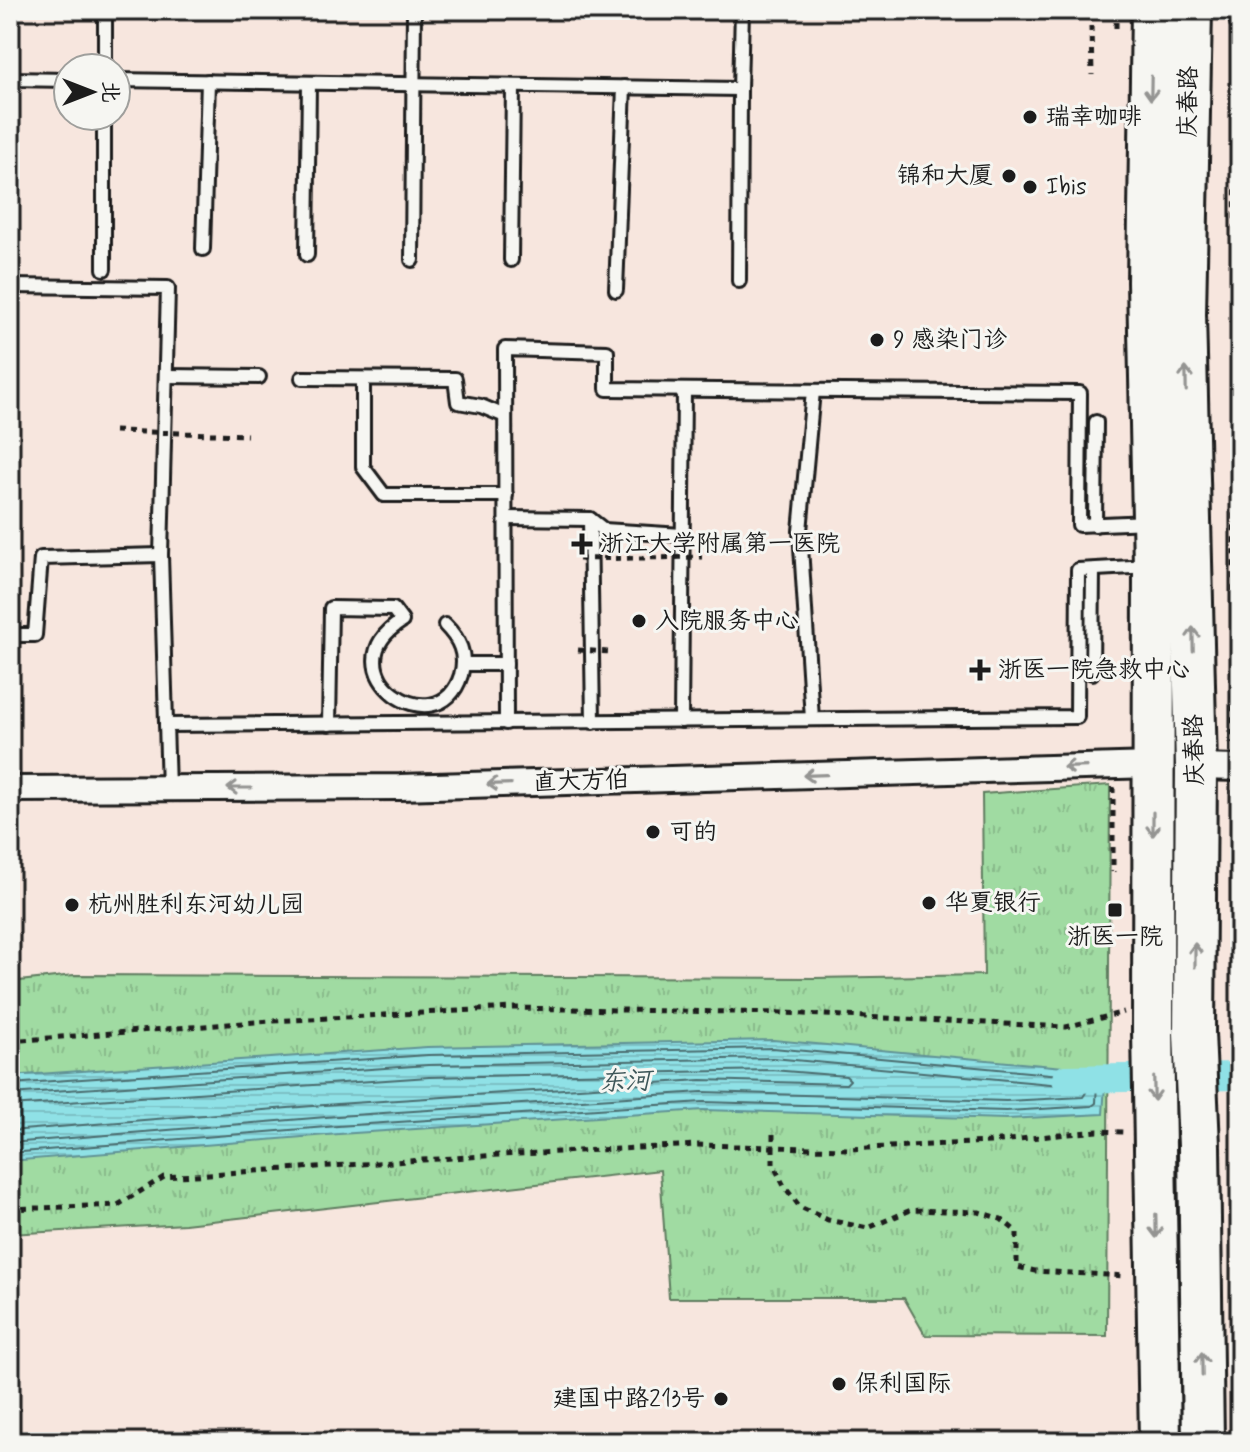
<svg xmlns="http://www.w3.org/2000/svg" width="1250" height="1452" font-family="Mynerve,'LXGW WenKai TC',sans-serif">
  <defs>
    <pattern id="grass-tufts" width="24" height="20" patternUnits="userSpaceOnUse" patternTransform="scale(2)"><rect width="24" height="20" fill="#a0dba2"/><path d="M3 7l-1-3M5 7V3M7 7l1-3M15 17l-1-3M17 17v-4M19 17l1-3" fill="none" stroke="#89bb8b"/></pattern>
    <pattern id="water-rules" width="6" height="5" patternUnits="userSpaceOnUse" patternTransform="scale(2)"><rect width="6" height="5" fill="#8fe1e6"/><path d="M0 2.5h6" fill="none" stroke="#7bc0c5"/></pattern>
  </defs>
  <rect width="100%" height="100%" fill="#f7e6de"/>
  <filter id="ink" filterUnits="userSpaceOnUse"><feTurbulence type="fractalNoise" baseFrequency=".0125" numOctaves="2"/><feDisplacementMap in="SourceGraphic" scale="16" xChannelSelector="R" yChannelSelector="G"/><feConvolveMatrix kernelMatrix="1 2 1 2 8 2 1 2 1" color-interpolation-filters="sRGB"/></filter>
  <g filter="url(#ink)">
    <!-- grass -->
    <polygon fill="url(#grass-tufts)" stroke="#5e7c5f" stroke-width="2" points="1110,785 1107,1336 925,1335 904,1298 669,1298 660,1170 185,1224 10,1234 10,982 74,975 815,978 984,975 982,794"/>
    <!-- water -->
    <polygon fill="url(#water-rules)" stroke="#619295" stroke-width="2" points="773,1040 1106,1071 1103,1114 1006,1119 703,1110 339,1134 10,1161 10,1076 427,1047"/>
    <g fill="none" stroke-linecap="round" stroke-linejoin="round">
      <!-- shore -->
      <g stroke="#4a6b6d" stroke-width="2">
        <polyline points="10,1084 428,1055 773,1048 1093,1078 1097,1082 1096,1103 1092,1106 1006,1111 703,1102 338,1126 10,1153"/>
        <polyline points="10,1094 428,1065 773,1058 1083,1087 1087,1091 1083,1097 1006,1101 702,1092 338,1116 10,1143"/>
        <polyline points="10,1106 429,1077 772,1070 846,1076 850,1080 846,1084 701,1080 337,1104 10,1131"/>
      </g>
      <!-- canal -->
      <polyline stroke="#8fe1e6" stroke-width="28" points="1066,1079 1240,1076"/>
      <defs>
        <g id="service">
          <polyline points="105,68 105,10"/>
          <polyline points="10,79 68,80"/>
          <polyline points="116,80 740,89 742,10"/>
          <polyline points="203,249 208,81"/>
          <polyline points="307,255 309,83"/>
          <polyline points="412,260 414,10"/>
          <polyline points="511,260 513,86"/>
          <polyline points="104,269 104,116"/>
          <polyline points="739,281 740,89"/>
          <polyline points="10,286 168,288 161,555 168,789"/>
          <polyline points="616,290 624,87"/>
          <polyline points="166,376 259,377"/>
          <polyline points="302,378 455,379 458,402 481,406 505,416"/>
          <polyline points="363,379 363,467 384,495 506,495"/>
          <polyline points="506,518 590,519 604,530 682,535"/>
          <polyline points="590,519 593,722"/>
          <polyline points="1095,525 1096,422"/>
          <polyline points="10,635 35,635 41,558 161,555"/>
          <polyline points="464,664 506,664"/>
          <polyline points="1092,673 1093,570"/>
          <polyline points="812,719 800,531 813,391"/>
          <polyline points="681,721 684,390"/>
          <polyline points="506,723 505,349 607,352 607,389 1080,393 1079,525 1149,522"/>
          <path d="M329 724 331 608 393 609 402 621C324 670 438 749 461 675 467 654 459 639 445 625"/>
          <polyline points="166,725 1077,717 1078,570 1150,566"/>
        </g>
        <g id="minor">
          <polyline points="1196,767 1240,768"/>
          <polyline points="10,789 400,787 1153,765"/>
        </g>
        <g id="primary">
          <polyline points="1152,10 1148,282 1154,566 1153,1030"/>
          <polyline points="1191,10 1185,314 1196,767 1194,1033"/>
          <polyline points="1199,1146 1203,1442"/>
          <polyline points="1155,1148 1160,1442"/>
        </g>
      </defs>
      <!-- service casing -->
      <use href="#service" stroke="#1c1c1c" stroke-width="18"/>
      <!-- minor casing -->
      <use href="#minor" stroke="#1c1c1c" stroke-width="30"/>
      <!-- primary casing -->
      <use href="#primary" stroke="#1c1c1c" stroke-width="46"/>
      <!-- path -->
      <g stroke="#1c1c1c" stroke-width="5" stroke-dasharray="6 6" stroke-linecap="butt">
        <polyline points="1116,10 1116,33"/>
        <polyline points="1228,10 1236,49 1233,744"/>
        <polyline points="1091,26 1092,75"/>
        <polyline points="1113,787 1113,872"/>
        <polyline points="1234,790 1237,1033"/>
        <polyline points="10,1041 255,1022 513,1008 784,1013 1066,1027 1124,1012"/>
        <polyline points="773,1134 773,1164 784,1186 800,1207 828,1220 868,1228 911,1210 979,1212 1001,1219 1017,1232 1017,1267 1035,1271 1126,1276"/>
        <polyline points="1239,1150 1239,1442"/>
        <polyline points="10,1209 118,1205 164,1177 499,1155 698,1145 848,1149 990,1142 1098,1131 1123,1132"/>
      </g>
      <!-- service -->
      <use href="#service" stroke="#f6f6f2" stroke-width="12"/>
      <!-- minor -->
      <use href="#minor" stroke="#f6f6f2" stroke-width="24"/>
      <!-- primary -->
      <use href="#primary" stroke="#f6f6f2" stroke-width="40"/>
      <defs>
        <g id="primary-bridge">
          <polyline points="1153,1030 1155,1148"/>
          <polyline points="1194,1033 1199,1146"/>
        </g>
      </defs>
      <!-- primary-bridge casing -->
      <use href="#primary-bridge" stroke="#1c1c1c" stroke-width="46" stroke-linecap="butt"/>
      <!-- path-bridge -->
      <g stroke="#1c1c1c" stroke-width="5" stroke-dasharray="6 6" stroke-linecap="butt">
        <polyline points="114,431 247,435"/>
        <polyline points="579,559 702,557"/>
        <polyline points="578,650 610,652"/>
        <polyline points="1237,1033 1239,1150"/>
      </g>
      <!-- primary-bridge -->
      <use href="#primary-bridge" stroke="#f6f6f2" stroke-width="40"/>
    </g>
    <!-- one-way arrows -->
    <defs><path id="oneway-shaft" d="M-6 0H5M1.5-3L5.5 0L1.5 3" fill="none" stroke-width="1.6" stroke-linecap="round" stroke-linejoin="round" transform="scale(2)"/></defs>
    <g stroke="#949492">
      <use href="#oneway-shaft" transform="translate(1151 88) rotate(91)"/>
      <use href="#oneway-shaft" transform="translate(1186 379) rotate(-91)"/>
      <use href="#oneway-shaft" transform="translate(1193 639) rotate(-91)"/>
      <use href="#oneway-shaft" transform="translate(1075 767) rotate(178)"/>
      <use href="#oneway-shaft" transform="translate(815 775) rotate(178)"/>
      <use href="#oneway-shaft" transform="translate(499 784) rotate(178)"/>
      <use href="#oneway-shaft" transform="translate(239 788) rotate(180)"/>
      <use href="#oneway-shaft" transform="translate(1153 824) rotate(90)"/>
      <use href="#oneway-shaft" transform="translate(1195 955) rotate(-90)"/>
      <use href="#oneway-shaft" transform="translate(1154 1089) rotate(89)"/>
      <use href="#oneway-shaft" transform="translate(1156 1226) rotate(89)"/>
      <use href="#oneway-shaft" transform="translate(1202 1364) rotate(-91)"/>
    </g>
  </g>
  <!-- markers -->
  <g fill="#1c1c1c" stroke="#f6f6f2" stroke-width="3">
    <circle cx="1030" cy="117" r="8"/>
    <circle cx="1009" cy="176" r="8"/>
    <circle cx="1030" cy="187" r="8"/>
    <circle cx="877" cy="340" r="8"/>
    <path d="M578 532h8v8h8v8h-8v8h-8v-8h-8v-8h8z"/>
    <circle cx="639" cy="621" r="8"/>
    <path d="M976 658h8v8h8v8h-8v8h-8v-8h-8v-8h8z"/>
    <circle cx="653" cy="832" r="8"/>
    <circle cx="929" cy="903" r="8"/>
    <circle cx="72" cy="905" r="8"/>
    <rect x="1107" y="902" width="16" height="16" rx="4"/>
    <circle cx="839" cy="1384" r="8"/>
    <circle cx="721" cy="1399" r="8"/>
  </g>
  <g text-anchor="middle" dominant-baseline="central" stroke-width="6" stroke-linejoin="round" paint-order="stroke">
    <!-- street labels -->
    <g font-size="24" fill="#1c1c1c" stroke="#f6f6f2">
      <text transform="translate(1189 102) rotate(-89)">庆春路</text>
      <text transform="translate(1195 750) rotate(-91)">庆春路</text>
      <text transform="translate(581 782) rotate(-2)">直大方伯</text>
    </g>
    <!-- poi labels -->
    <g font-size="24" fill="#1c1c1c" stroke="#f6f6f2" text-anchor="start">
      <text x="1046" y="117">瑞幸咖啡</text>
      <text x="993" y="176" text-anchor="end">锦和大厦</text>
      <text x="1046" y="187">Ibis</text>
      <text x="893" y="340">9 感染门诊</text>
      <text x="600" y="544">浙江大学附属第一医院</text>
      <text x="655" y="621">入院服务中心</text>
      <text x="998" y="670">浙医一院急救中心</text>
      <text x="669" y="832">可的</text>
      <text x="945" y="903">华夏银行</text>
      <text x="88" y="905">杭州胜利东河幼儿园</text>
      <text x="1115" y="937" text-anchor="middle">浙医一院</text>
      <text x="855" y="1384">保利国际</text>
      <text x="705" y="1399" text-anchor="end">建国中路213号</text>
    </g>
    <!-- water labels -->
    <g font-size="26" font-style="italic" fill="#3e5759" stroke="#f6f6f2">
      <text transform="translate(625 1082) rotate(-1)">东河</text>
    </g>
  </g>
  <!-- margin -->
  <rect width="1250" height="1452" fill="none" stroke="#f6f6f2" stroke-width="40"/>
  <rect x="20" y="20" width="1210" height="1412" fill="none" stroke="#1c1c1c" stroke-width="3" filter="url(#ink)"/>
  <!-- north arrow -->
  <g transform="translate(92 92) rotate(90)"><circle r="38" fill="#f6f6f2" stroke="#9f9f9c" stroke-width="2"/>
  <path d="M0-6L14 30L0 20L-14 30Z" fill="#1c1c1c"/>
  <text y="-12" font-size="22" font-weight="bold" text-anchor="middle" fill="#1c1c1c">北</text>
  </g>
</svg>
